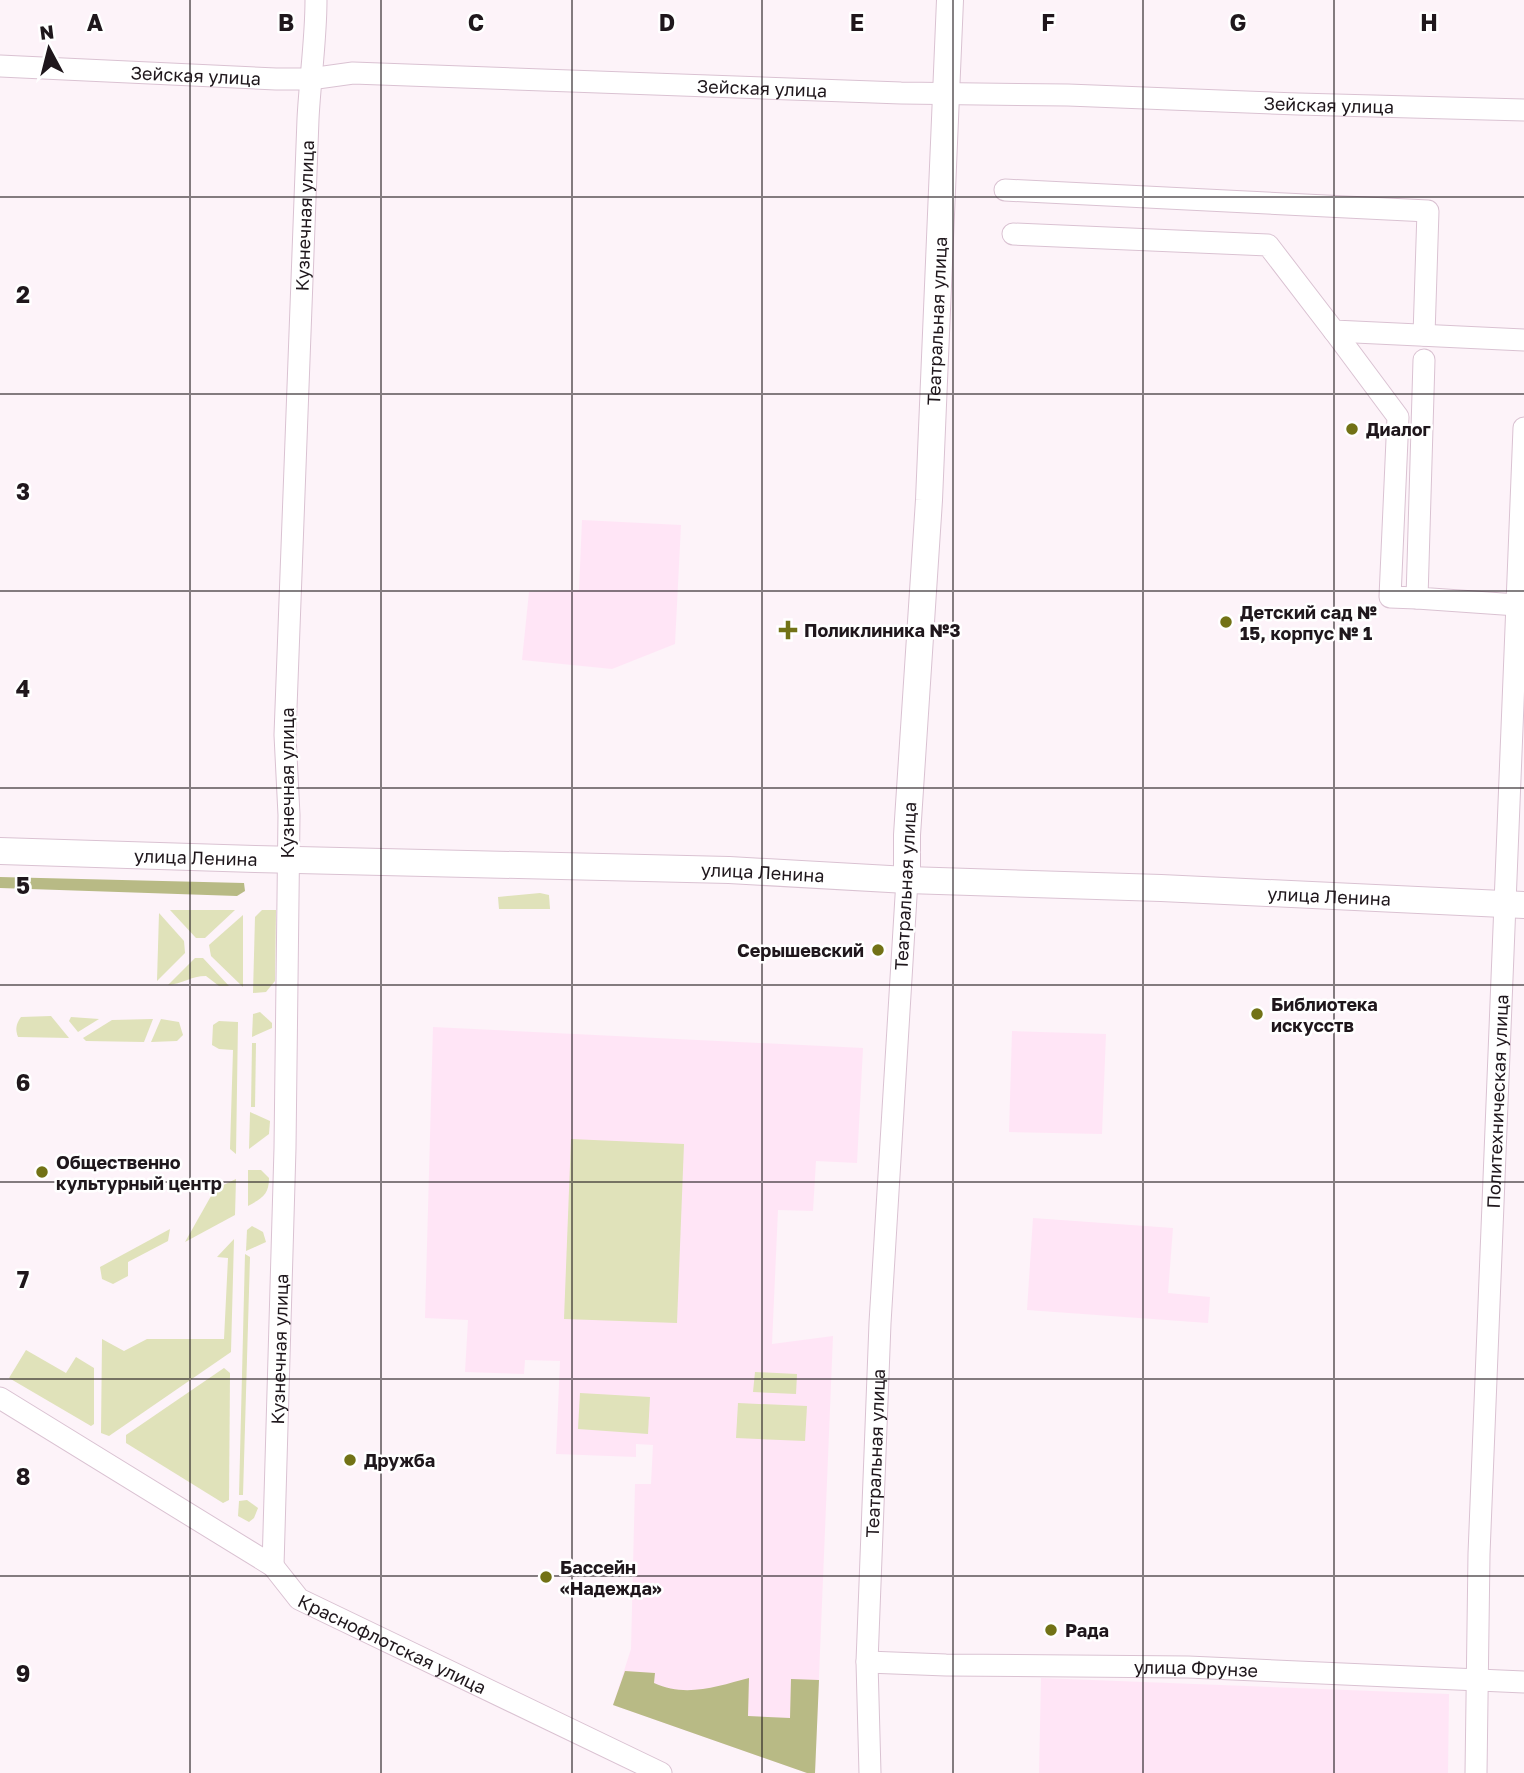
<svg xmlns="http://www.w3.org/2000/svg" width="1524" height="1773" font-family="'Golos Text',sans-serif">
  <rect width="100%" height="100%" fill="#fdf3f9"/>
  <!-- built -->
  <g fill="#ffe5f6">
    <polygon points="582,520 681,525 675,644 612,669 522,660 529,592 579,590"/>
    <polygon points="433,1027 863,1048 857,1163 816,1161 813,1211 778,1210 772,1344 833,1336 815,1773 807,1773 613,1705 631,1649 635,1484 651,1484 653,1445 636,1444 636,1457 556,1454 560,1361 525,1360 524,1374 465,1372 468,1320 425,1318"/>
    <polygon points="1012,1031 1106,1034 1102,1134 1009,1132"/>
    <polygon points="1033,1218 1173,1228 1168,1293 1210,1297 1208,1323 1027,1310"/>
    <polygon points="1041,1678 1449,1694 1448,1773 1039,1773"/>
  </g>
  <!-- green -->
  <g fill="#e0e2ba">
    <polygon points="540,893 549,895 550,909 499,909 498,897"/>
    <polygon points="170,910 235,910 205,938 196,938"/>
    <polygon points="262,910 276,910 275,981 266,992 253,993 255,917"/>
    <polygon points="159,913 184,941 185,953 157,981"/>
    <polygon points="243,915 243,987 211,956 209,945"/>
    <path d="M195 958H203L229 986H219L206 976C191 976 182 984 168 985Z"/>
    <polygon points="260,1012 272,1023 272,1028 252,1037 253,1014"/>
    <path d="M51 1016 69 1038 18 1037C15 1029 16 1024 21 1017Z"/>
    <polygon points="71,1017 99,1019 78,1032 69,1021"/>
    <polygon points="153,1019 144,1042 86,1041 83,1038 112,1020"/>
    <polygon points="161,1019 179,1022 183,1035 177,1041 151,1042"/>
    <polygon points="219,1021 238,1022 236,1154 230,1149 233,1050 219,1049 212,1045 213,1025"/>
    <polygon points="252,1043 256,1043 255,1107 251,1107"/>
    <polygon points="250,1112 270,1121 269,1134 249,1149"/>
    <polygon points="571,1139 684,1144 677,1323 564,1319"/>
    <path d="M248 1170H261L269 1178C269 1195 262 1198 248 1206Z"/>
    <polygon points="236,1179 235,1215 185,1242 215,1189"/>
    <polygon points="252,1226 263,1232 266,1242 246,1251 247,1230"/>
    <polygon points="170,1229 168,1241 128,1262 128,1276 113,1284 102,1279 100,1267"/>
    <polygon points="234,1239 231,1352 109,1436 101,1433 102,1339 124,1351 147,1339 224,1339 228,1258 217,1257"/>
    <polygon points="245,1254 250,1257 243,1495 239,1495"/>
    <polygon points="26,1350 66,1373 76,1357 94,1368 94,1424 91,1426 9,1378"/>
    <polygon points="224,1368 230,1373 229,1500 223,1503 126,1443 126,1435"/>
    <polygon points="755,1372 797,1374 796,1394 753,1392"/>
    <polygon points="580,1393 650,1397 648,1434 578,1429"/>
    <polygon points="738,1403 807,1406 805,1441 736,1438"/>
    <polygon points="247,1500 258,1508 254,1518 249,1522 238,1516 239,1501"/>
  </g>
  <!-- forest -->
  <g fill="#b8ba85">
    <polygon points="0,877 244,883 245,891 237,896 0,888"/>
    <path d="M625 1671 655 1673 654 1683C686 1698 718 1686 749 1678L748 1716 790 1718 791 1679 819 1680 815 1773H807L613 1705Z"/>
  </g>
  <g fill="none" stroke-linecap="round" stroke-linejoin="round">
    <defs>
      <g id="minor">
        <path id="s1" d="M0 66 276 79H310L353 73 901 93 1068 95 1298 104 1524 110"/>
        <polyline points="1005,190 1428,211 1424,335"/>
        <polyline points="1013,234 1268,245 1334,331 1524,340"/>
        <polyline points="1334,331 1398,417 1390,597 1417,598"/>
        <polyline points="1424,360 1417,598 1517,605"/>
        <path id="s2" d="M0 1398 273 1566 299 1599 661 1773"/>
        <path id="s3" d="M273 1566 285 1148 289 815 285 735 308 119C310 79 316 40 316 0"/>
        <path id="s4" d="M867 1662 946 1665 1188 1667 1524 1682"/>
        <path id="s5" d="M870 1773 867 1662 880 1323 907 880"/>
        <path id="s6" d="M1476 1773 1479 1554 1524 428"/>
      </g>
      <g id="major">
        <path id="s7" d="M0 851 255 859 729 870 907 880 1161 888 1524 905"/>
        <path id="s8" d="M907 880V835L929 500 950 0"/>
      </g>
    </defs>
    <!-- minor casing -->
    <use href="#minor" stroke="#dac2d2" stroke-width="23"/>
    <!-- major casing -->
    <use href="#major" stroke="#dac2d2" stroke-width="28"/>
    <!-- minor -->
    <use href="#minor" stroke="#fff" stroke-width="21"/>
    <!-- major -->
    <use href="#major" stroke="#fff" stroke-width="26"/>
  </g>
  <!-- grid -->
  <path fill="none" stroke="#1f171c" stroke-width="2" stroke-opacity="0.55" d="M190 0V1773M381 0V1773M572 0V1773M762 0V1773M953 0V1773M1143 0V1773M1334 0V1773M0 197H1524M0 394H1524M0 591H1524M0 788H1524M0 985H1524M0 1182H1524M0 1379H1524M0 1576H1524"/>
  <!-- markers -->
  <g fill="#727216" stroke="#fff" stroke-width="2.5">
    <circle cx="1352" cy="429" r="7"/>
    <circle cx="1226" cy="622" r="7"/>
    <path d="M784.5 619.5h7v7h7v7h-7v7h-7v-7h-7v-7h7z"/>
    <circle cx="878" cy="950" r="7"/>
    <circle cx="1257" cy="1014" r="7"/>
    <circle cx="42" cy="1172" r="7"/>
    <circle cx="350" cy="1460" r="7"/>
    <circle cx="546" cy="1577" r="7"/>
    <circle cx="1051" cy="1630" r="7"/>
  </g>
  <g text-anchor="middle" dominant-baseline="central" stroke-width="5" stroke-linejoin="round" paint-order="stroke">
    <!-- street labels -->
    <g font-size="18" fill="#1f171c" stroke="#fff">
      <text stroke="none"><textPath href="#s1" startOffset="196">Зейская улица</textPath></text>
      <text stroke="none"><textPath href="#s1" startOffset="763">Зейская улица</textPath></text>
      <text stroke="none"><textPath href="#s1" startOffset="1330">Зейская улица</textPath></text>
      <text stroke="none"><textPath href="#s3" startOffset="1351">Кузнечная улица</textPath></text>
      <text stroke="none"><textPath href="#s8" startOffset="560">Театральная улица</textPath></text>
      <text transform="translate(287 783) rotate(-90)">Кузнечная улица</text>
      <text stroke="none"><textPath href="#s7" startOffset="196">улица Ленина</textPath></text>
      <text stroke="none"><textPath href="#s7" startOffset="763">улица Ленина</textPath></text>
      <text transform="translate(905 886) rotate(-87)">Театральная улица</text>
      <text stroke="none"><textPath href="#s7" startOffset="1330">улица Ленина</textPath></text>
      <text stroke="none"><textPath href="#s6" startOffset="672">Политехническая улица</textPath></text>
      <text stroke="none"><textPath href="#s3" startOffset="217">Кузнечная улица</textPath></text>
      <text stroke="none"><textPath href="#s5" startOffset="320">Театральная улица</textPath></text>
      <text stroke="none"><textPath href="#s2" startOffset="466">Краснофлотская улица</textPath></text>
      <text stroke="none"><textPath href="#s4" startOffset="329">улица Фрунзе</textPath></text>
    </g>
    <!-- poi labels -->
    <g font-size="18" font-weight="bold" fill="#1f171c" stroke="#fff" text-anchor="start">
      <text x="1366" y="429">Диалог</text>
      <text x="1240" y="612">Детский сад №<tspan x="1240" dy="21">15, корпус № 1</tspan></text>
      <text x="804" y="630">Поликлиника №3</text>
      <text x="864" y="950" text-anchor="end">Серышевский</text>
      <text x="1271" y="1004">Библиотека<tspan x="1271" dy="21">искусств</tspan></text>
      <text x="56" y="1162">Общественно<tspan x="56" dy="21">культурный центр</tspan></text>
      <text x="364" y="1460">Дружба</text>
      <text x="560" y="1567">Бассейн<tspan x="560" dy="21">«Надежда»</tspan></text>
      <text x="1065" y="1630">Рада</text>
    </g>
  </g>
  <g font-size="23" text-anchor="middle" font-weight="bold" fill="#1f171c" stroke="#fff" stroke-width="5" stroke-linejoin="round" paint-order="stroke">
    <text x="95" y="31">A</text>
    <text x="286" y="31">B</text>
    <text x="476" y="31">C</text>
    <text x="667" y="31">D</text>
    <text x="857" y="31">E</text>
    <text x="1048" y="31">F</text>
    <text x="1238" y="31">G</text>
    <text x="1429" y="31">H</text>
    <text x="23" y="303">2</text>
    <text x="23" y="500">3</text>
    <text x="23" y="697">4</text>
    <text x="23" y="894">5</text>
    <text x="23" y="1091">6</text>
    <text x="23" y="1288">7</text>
    <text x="23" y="1485">8</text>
    <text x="23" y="1682">9</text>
  </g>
  <!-- north arrow -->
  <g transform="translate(49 49) rotate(353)" stroke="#ffffff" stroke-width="5" paint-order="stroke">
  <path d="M0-5L12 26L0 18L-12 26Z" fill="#1f171c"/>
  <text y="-10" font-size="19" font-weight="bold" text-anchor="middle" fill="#1f171c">N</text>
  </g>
</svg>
